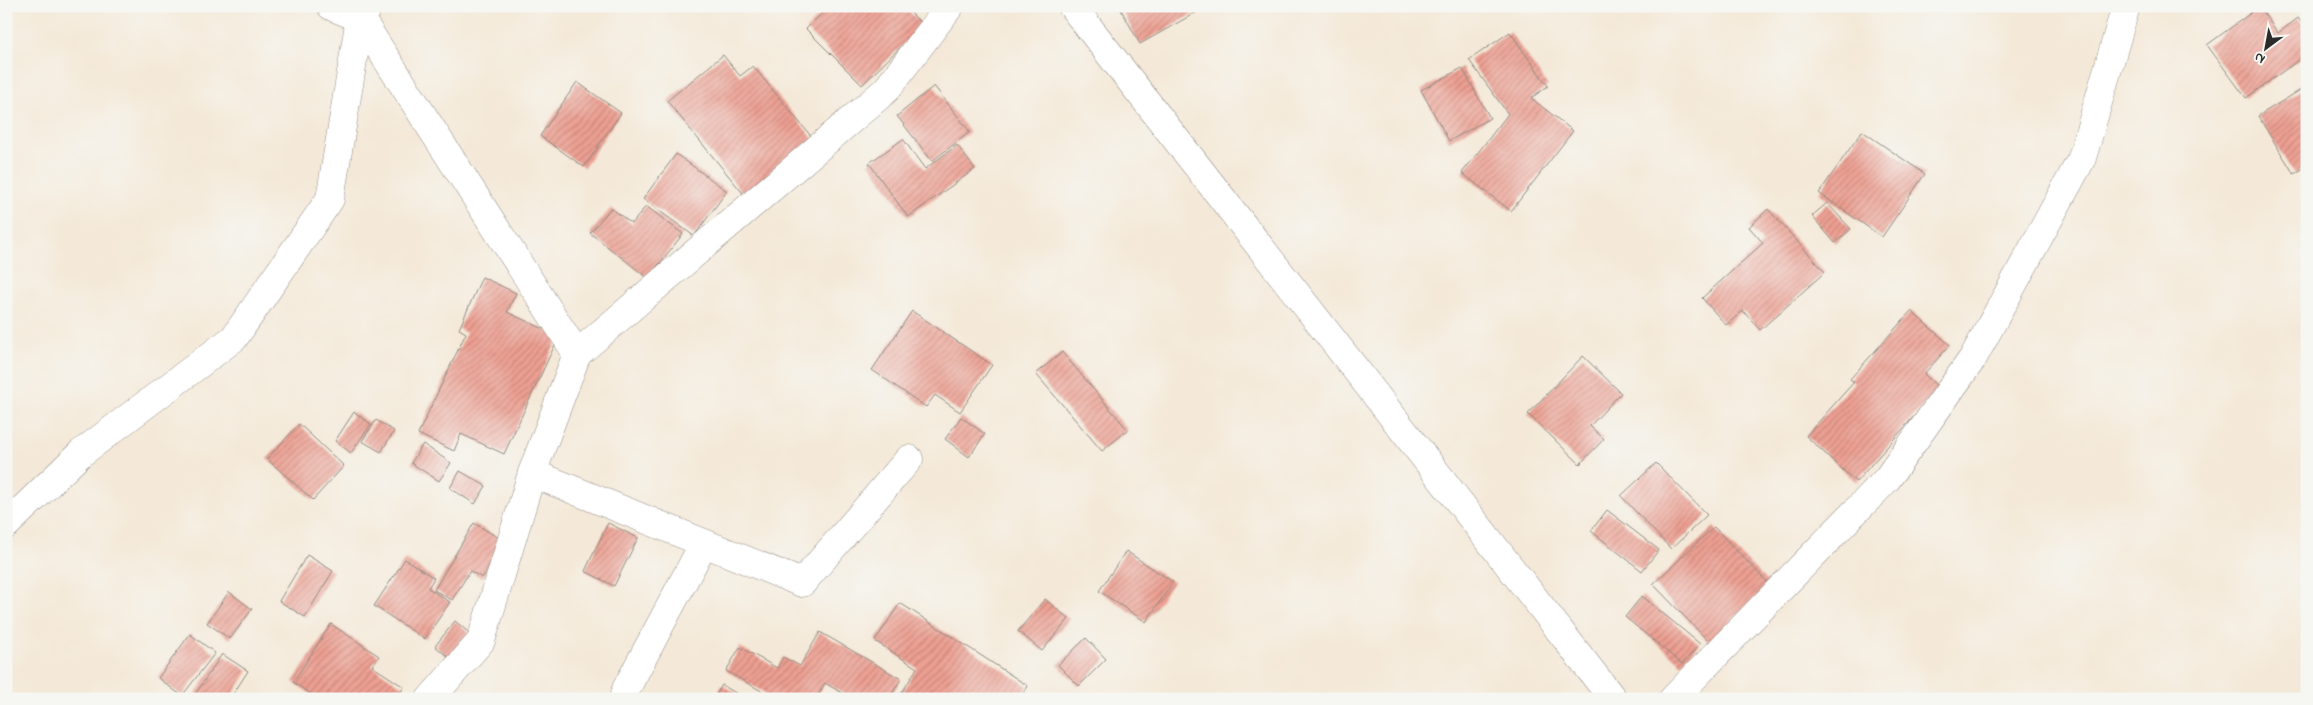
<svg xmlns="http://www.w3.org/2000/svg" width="2313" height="705" font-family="'Indie Flower',sans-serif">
  <defs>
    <pattern id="building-hatch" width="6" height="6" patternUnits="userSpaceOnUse" patternTransform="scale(1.25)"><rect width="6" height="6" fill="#eea093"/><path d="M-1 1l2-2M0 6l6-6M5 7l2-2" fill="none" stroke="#c18378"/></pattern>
  </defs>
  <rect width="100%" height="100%" fill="#f6f6f2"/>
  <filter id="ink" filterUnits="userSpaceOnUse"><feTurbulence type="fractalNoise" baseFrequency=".02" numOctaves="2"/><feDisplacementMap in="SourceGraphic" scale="10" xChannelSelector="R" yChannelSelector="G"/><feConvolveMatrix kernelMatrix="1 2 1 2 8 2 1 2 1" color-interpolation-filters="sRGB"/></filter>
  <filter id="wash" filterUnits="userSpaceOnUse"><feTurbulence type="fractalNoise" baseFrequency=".0096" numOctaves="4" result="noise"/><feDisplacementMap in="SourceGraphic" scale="20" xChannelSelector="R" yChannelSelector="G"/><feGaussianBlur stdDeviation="1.12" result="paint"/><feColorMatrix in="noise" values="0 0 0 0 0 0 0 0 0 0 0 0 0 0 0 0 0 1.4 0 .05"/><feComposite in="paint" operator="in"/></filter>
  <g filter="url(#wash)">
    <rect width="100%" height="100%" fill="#f4e9d8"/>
    <g id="blocks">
      <!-- building -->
      <g fill="url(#building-hatch)">
        <polygon points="829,6 904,6 923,25 862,85 806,29"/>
        <polygon points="1119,6 1202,6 1204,8 1140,44"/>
        <polygon points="2259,7 2278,33 2298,18 2307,30 2307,54 2246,98 2207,45"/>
        <polygon points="1510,32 1548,86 1531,98 1573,131 1511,211 1462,173 1508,114 1469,60"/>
        <polygon points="723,55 740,76 753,66 815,141 746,197 667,101"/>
        <polygon points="1462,68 1490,118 1449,141 1421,90"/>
        <polygon points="577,82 621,113 584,167 540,136"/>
        <polygon points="934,86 970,132 932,161 897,116"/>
        <polygon points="2307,86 2307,166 2294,174 2258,116"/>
        <polygon points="1862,131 1925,174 1882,237 1819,193"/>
        <polygon points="903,139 925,169 957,145 975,169 908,217 869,163"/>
        <polygon points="676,154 727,191 694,236 643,199"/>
        <polygon points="1827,203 1851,229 1835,243 1812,216"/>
        <polygon points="646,206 683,234 648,278 590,233 611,208 632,224"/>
        <polygon points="1768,209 1825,272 1760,330 1743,311 1726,325 1702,298 1763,243 1749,227"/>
        <polygon points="482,277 516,293 507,312 559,336 504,454 461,434 454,451 418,434 466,333 459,329"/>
        <polygon points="912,311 992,365 960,412 935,395 926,407 872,370"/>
        <polygon points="1911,311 1950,345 1924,374 1939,388 1856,482 1806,436 1854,382 1850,379"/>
        <polygon points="1062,352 1128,430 1102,451 1036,374"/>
        <polygon points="1583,356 1621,393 1590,426 1604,439 1580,464 1528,414"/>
        <polygon points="354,412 371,424 351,453 335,441"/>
        <polygon points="961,417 985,434 969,457 945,439"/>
        <polygon points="376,420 394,431 381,452 362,441"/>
        <polygon points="299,424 344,466 313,500 267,459"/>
        <polygon points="423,444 451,463 439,481 411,463"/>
        <polygon points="1656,463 1707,515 1671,549 1621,496"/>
        <polygon points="460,471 486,486 475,504 450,488"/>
        <polygon points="1607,510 1659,550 1642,571 1591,531"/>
        <polygon points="474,523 504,541 482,578 470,571 452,600 434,590"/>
        <polygon points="608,523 638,538 614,586 585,571"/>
        <polygon points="1714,527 1770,585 1709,642 1653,584"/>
        <polygon points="1126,551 1173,582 1146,622 1099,591"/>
        <polygon points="307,555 333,571 305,617 279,601"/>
        <polygon points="405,559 434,578 428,588 450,602 425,639 374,606"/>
        <polygon points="229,592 252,609 230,639 207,623"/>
        <polygon points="1642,596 1700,644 1682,664 1625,617"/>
        <polygon points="1045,599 1069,619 1042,651 1018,631"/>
        <polygon points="900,603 1028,686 1020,699 898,699 917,668 875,641"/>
        <polygon points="455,621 473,636 453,661 435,646"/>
        <polygon points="331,624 379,656 372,666 404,687 396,699 318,699 293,682"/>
        <polygon points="820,632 901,679 889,699 852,699 825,683 816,699 762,699 765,693 726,671 740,647 777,668 783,657 800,666"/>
        <polygon points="190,634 215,653 182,696 158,678"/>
        <polygon points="1086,638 1106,659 1079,686 1058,665"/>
        <polygon points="222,654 248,671 230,699 192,699"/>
        <polygon points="722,685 746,699 714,699"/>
      </g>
    </g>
  </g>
  <g filter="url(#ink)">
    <use href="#blocks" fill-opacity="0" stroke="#908a82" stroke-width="1"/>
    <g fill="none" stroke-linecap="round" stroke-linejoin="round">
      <defs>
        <g id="minor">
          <polyline points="331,6 360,18 577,354 532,473 802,583 909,459"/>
          <polyline points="1072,6 1613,699"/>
          <polyline points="577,354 886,90 950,6"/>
          <polyline points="6,525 80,454 234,338 330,199 360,18 366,11"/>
          <polyline points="430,699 481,641 532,473"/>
          <polyline points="623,699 626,689 704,543"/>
          <polyline points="1673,699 1887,479 1973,358 2082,158 2126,6"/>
        </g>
      </defs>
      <!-- minor casing -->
      <use href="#minor" stroke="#908a82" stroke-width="29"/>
      <!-- minor -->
      <use href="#minor" stroke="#fff" stroke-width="28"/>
    </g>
  </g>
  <!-- margin -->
  <rect width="2313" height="705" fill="none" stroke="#f6f6f2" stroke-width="25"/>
  <!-- north arrow -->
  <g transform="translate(2266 48) rotate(212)" stroke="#f6f6f2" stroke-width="4" paint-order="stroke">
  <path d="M0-4L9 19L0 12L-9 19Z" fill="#2b2b2b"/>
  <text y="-8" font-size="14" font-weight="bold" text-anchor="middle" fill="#2b2b2b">N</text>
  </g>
</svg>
